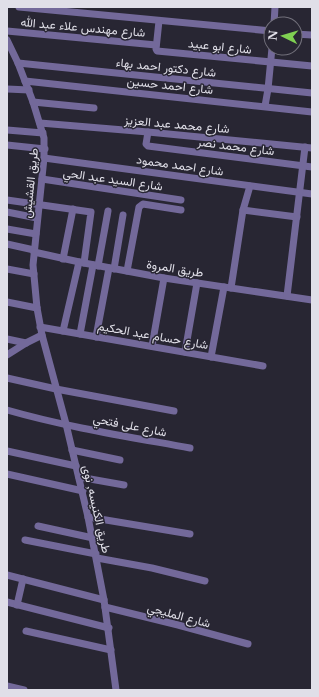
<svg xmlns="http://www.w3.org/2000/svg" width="319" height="697" font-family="'Libre Baskerville',Vazirmatn,serif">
  <rect width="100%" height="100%" fill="#282633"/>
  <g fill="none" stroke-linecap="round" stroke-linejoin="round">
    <!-- minor -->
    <g stroke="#73699a" stroke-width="7">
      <polyline points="19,7 271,31"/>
      <polyline points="159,21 156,49 157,51 312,66"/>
      <polyline points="274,24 275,7"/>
      <polyline points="7,31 156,45"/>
      <polyline points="295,34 312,35"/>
      <polyline points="7,40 18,63 33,102 44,138 44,158 33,265 37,308 42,335 66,424 88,517 104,600 116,690"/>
      <polyline points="18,63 312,93"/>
      <polyline points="25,81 312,112"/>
      <polyline points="7,89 29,90"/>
      <polyline points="33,102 94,108"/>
      <polyline points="265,106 268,89 272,48"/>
      <polyline points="40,123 148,132 312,148"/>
      <polyline points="7,130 43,133"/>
      <polyline points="148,132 146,144 148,146 312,167"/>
      <polyline points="7,145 45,149"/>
      <polyline points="44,158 312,194"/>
      <polyline points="42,179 181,200"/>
      <polyline points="7,200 91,212 84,263"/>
      <polyline points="243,210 297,217"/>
      <polyline points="7,212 37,218"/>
      <polyline points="7,229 36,234"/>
      <polyline points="7,244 34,250"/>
      <polyline points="34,252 84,263 164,278 312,300"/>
      <polyline points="63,259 73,209"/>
      <polyline points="98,266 108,211"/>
      <polyline points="7,269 34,274"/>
      <polyline points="114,269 123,215"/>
      <polyline points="127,271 139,207 143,204 181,210"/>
      <polyline points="231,288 243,210 250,186"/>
      <polyline points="287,296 305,147"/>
      <polyline points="7,302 37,308"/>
      <polyline points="40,327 263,366"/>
      <polyline points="63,331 79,262"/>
      <polyline points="80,334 93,265"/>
      <polyline points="96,337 109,268"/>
      <polyline points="7,339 26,343"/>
      <polyline points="152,346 164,278"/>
      <polyline points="185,352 197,283"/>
      <polyline points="7,355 26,343 42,335"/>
      <polyline points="211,357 224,287"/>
      <polyline points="7,378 56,389 174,411"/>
      <path d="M7 410C66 427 130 437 190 448"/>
      <polyline points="72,450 120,460"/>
      <polyline points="7,451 76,466"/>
      <polyline points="7,474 83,491"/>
      <polyline points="79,477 124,485"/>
      <polyline points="88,517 190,534"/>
      <polyline points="38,526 93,538"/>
      <polyline points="25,540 96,554"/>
      <polyline points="97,558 152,568 205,581"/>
      <polyline points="7,575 104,600"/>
      <polyline points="7,602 109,628"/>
      <polyline points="17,605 23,579"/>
      <polyline points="105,607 178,625 248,644"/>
      <polyline points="26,631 111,650"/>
      <polyline points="7,686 24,690"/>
    </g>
  </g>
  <g text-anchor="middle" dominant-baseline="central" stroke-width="3" stroke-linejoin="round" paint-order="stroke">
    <!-- street labels -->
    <g font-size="12" fill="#e0dfe8" stroke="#282633">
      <text transform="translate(83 27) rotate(5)">شارع مهندس علاء عبد الله</text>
      <text transform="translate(220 46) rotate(6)">شارع ابو عبيد</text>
      <text transform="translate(166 67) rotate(6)">شارع دكتور احمد بهاء</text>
      <text transform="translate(170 85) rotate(6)">شارع احمد حسين</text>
      <text transform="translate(177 124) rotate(5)">شارع محمد عبد العزيز</text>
      <text transform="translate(236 146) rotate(7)">شارع محمد نصر</text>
      <text transform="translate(180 165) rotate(8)">شارع احمد محمود</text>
      <text transform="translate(113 179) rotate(8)">شارع السيد عبد الحي</text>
      <text transform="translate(30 183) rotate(-84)">طريق القشيش</text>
      <text transform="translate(175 268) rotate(9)">طريق المروة</text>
      <text transform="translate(153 335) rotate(10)">شارع حسام عبد الحكيم</text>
      <text transform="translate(130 425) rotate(11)">شارع على فتحي</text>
      <text transform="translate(97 509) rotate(77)">طريق الكنيسه, نوى</text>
      <text transform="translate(179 615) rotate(15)">شارع المليجي</text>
    </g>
  </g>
  <!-- border -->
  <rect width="319" height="697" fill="none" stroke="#e0dfe8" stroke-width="16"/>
  <!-- north arrow -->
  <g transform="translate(283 36) rotate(275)"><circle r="19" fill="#282633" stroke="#72707b"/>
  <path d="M0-3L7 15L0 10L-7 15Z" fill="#7fd052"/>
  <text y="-6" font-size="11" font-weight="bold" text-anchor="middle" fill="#e0dfe8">N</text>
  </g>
</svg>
